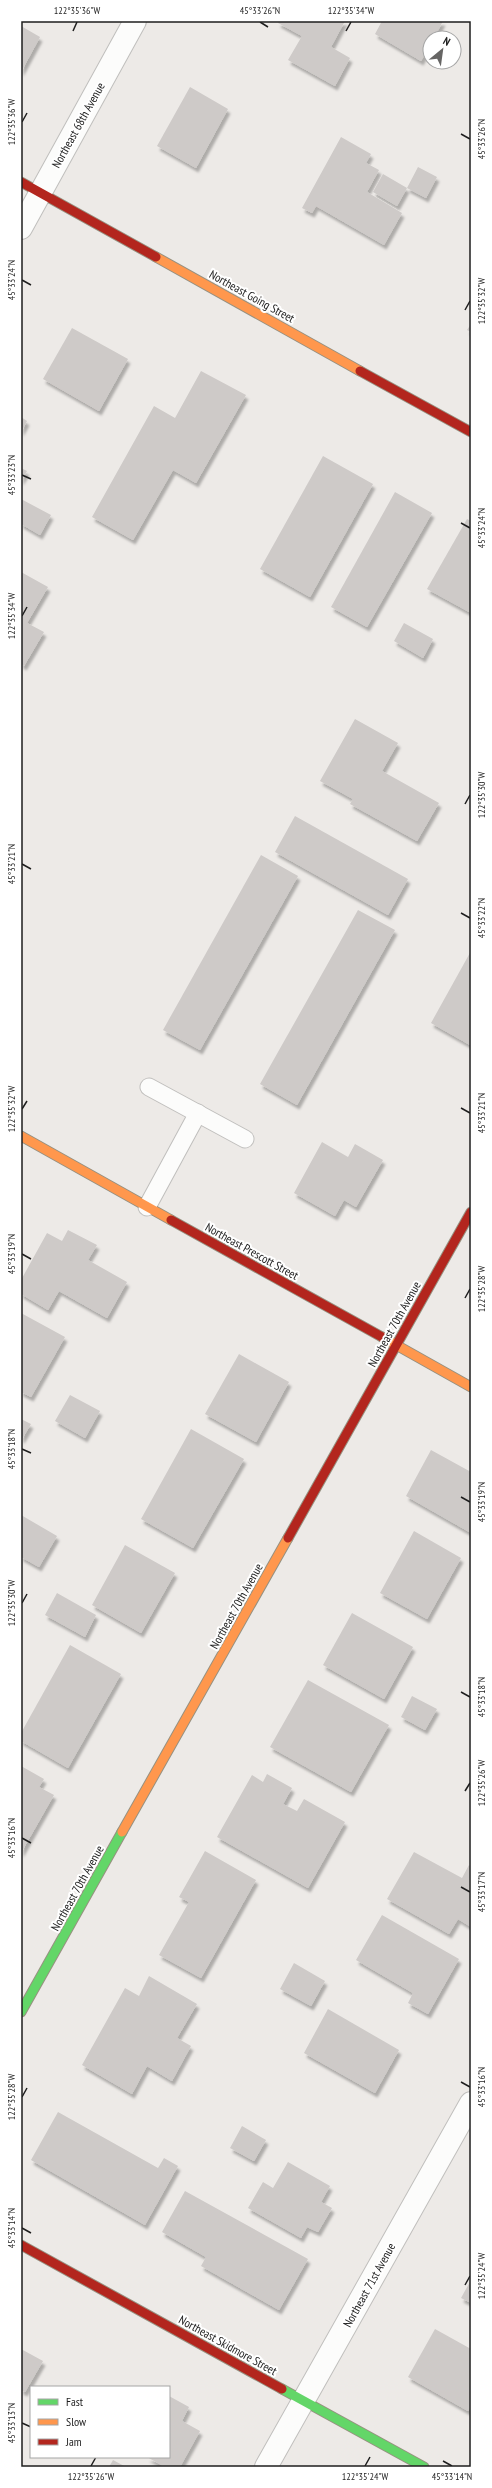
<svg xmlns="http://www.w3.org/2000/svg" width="492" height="2488" font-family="'PT Sans Narrow',sans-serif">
  <defs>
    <filter id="shadow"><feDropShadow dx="2.5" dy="4.5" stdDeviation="1" flood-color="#0004"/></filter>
  </defs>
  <rect width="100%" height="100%" fill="#edeae7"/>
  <!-- building -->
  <g fill="#cecac8" filter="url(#shadow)">
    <polygon points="279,21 345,21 331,47 350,58 335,86 288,60 302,36 278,23"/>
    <polygon points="382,21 443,21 434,38 430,38 430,45 421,61 375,34"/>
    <polygon points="21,26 40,37 21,72"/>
    <polygon points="190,87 228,109 196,168 157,146"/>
    <polygon points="341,137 371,154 366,163 379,170 367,192 402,213 384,245 316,206 312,213 302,208"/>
    <polygon points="418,167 437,177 426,198 407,188 397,206 373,192 383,174 407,188"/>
    <polygon points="471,324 471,332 467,330"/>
    <polygon points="72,328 128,359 99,411 43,379"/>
    <polygon points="201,371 246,395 196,483 173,470 133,540 92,517 154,406 175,418"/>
    <polygon points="21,417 27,421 21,432"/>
    <polygon points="323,456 373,484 310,597 260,569"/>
    <polygon points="21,468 27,471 21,481"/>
    <polygon points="395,492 432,513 367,627 331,607"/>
    <polygon points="21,499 51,515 40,535 21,524"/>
    <polygon points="467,519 471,521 471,613 427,589"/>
    <polygon points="21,572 48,587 27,623 44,632 24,666 21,664"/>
    <polygon points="404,623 433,639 423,658 394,641"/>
    <polygon points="355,719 398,743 382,771 439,803 417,841 350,804 353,799 320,781"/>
    <polygon points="295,816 408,879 388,915 275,852"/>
    <polygon points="261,855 298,876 200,1050 163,1030"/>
    <polygon points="358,910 395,930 297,1105 260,1084"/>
    <polygon points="471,951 471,1043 470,1045 431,1023"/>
    <polygon points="322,1142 348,1157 355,1144 383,1160 356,1207 344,1200 335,1216 294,1193"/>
    <polygon points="68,1230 97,1245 88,1260 127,1282 107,1318 59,1291 48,1310 21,1294 21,1280 47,1233 62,1241"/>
    <polygon points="21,1313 65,1337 31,1397 21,1392"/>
    <polygon points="239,1354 289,1382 256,1442 205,1414"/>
    <polygon points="70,1395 100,1411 85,1438 55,1421"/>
    <polygon points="21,1419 31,1424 22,1439 21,1438"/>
    <polygon points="191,1429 244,1459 193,1548 141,1519"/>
    <polygon points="431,1450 471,1472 471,1533 406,1496"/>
    <polygon points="21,1515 57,1536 39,1567 21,1557"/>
    <polygon points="414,1531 461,1558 427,1619 380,1593"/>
    <polygon points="125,1545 175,1573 141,1633 92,1605"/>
    <polygon points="57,1593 96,1615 85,1637 45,1615"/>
    <polygon points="352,1613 413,1647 384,1699 323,1665"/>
    <polygon points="70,1645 121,1674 68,1768 21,1741 21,1733"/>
    <polygon points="308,1680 389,1725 351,1792 270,1747"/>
    <polygon points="412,1696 437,1709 425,1730 401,1717"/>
    <polygon points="21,1766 44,1779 39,1787 54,1795 21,1853"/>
    <polygon points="267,1774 292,1788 283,1804 297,1811 304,1799 345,1822 308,1888 217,1837 252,1775 263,1782"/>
    <polygon points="205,1851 256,1880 201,1978 159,1955 189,1902 179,1897"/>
    <polygon points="414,1852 462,1878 469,1865 471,1867 471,1927 458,1919 449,1934 387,1899"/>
    <polygon points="382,1915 459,1959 428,2014 408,2003 413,1993 356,1960"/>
    <polygon points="294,1963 325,1981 311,2006 280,1989"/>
    <polygon points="149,1976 197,2004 177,2038 191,2046 172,2081 147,2066 132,2094 82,2065 125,1988 139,1996"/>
    <polygon points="328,2009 399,2050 375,2093 304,2053"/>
    <polygon points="58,2112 158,2168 164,2158 178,2166 145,2225 31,2160"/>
    <polygon points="242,2126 266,2140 254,2161 230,2148"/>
    <polygon points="288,2162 330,2186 321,2202 332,2208 318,2232 307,2227 301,2238 248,2208 263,2182 273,2188"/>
    <polygon points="185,2191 308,2259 279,2310 201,2266 206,2257 162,2232"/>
    <polygon points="471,2280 471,2303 461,2298"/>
    <polygon points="435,2329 471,2349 471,2406 468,2411 408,2377"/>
    <polygon points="21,2349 43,2361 25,2392 21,2390"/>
    <polygon points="169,2396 189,2407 182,2421 200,2431 180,2467 165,2467 147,2457 169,2457"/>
    <polygon points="113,2460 126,2467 109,2467"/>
  </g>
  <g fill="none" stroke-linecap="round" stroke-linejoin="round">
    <defs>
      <g id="lane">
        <polyline points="149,1087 245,1139"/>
        <polyline points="147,1207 198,1113"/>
      </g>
      <g id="street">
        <polyline points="21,228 135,21"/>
        <polyline points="266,2467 471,2103"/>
      </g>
      <g id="fast">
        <polyline points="21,2012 122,1832"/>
        <polyline points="282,2389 424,2467"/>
      </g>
      <g id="slow">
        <polyline points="156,257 360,371"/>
        <polyline points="21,1136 171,1220"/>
        <polyline points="382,1337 471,1387"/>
        <polyline points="122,1832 288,1538"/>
      </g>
      <g id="jam">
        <polyline points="21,182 156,257"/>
        <polyline points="360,371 471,432"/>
        <polyline points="171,1220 382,1337"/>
        <polyline points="288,1538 471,1212"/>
        <polyline points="21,2245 282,2389"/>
      </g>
    </defs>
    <!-- lane casing -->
    <use href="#lane" stroke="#c0bfbd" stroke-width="19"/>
    <!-- street casing -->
    <use href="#street" stroke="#c0bfbd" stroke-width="24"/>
    <!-- fast casing -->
    <use href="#fast" stroke="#979180" stroke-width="11"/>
    <!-- slow casing -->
    <use href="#slow" stroke="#979180" stroke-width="11"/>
    <!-- jam casing -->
    <use href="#jam" stroke="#979180" stroke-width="11"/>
    <!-- lane -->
    <use href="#lane" stroke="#fcfcfb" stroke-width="17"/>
    <!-- street -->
    <use href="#street" stroke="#fcfcfb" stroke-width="22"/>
    <!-- fast -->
    <use href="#fast" stroke="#63d668" stroke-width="9"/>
    <!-- slow -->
    <use href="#slow" stroke="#ff974d" stroke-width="9"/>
    <!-- jam -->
    <use href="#jam" stroke="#b3261e" stroke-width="9"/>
  </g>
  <!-- ticks -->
  <path fill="none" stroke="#1e1e1e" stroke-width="1.5" d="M260 22 268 27M73 31 77 22M346 31 351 22M22 122 27 113M461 134 470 139M22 280 31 285M465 310 470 301M22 475 31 479M461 523 470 528M22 616 27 607M465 804 470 795M22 864 31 869M461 913 470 918M461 1108 470 1113M22 1109 27 1101M22 1254 31 1259M465 1298 470 1289M22 1449 31 1453M461 1497 470 1502M22 1603 27 1594M461 1692 470 1697M465 1791 470 1783M22 1838 31 1843M461 1887 470 1892M461 2082 470 2087M22 2097 27 2088M22 2228 31 2233M465 2285 470 2276M22 2423 31 2427M443 2461 452 2466M91 2466 96 2457M365 2466 370 2457"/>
  <g text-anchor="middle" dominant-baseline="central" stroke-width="4" stroke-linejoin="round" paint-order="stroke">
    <!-- street labels -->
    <g font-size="12" fill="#1e1e1e" stroke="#fff">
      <text transform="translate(78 125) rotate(-61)">Northeast 68th Avenue</text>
      <text transform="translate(252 296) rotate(29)">Northeast Going Street</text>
      <text transform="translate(252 1251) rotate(29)">Northeast Prescott Street</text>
      <text transform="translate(394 1324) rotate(-61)">Northeast 70th Avenue</text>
      <text transform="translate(236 1606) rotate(-61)">Northeast 70th Avenue</text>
      <text transform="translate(77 1888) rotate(-61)">Northeast 70th Avenue</text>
      <text transform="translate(369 2285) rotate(-61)">Northeast 71st Avenue</text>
      <text transform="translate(228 2345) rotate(29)">Northeast Skidmore Street</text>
    </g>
  </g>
  <!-- border -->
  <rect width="492" height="2488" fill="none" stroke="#ffffff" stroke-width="44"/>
  <!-- legend -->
  <rect x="30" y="2386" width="140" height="72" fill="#ffffff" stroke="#a5a5a5"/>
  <rect x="38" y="2399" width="20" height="6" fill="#63d668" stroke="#a5a5a5"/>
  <text x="66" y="2406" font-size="12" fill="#1e1e1e">Fast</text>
  <rect x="38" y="2419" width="20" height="6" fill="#ff974d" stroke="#a5a5a5"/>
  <text x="66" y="2426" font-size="12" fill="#1e1e1e">Slow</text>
  <rect x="38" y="2439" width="20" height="6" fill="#b3261e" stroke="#a5a5a5"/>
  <text x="66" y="2446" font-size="12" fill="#1e1e1e">Jam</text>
  <!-- north arrow -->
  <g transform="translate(442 50) rotate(29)"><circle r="19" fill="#ffffff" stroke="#a5a5a5"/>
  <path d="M0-3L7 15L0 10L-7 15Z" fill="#666564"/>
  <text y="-6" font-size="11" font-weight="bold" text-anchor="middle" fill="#1e1e1e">N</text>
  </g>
  <rect x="22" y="22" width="448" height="2444" fill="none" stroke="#1e1e1e" stroke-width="1.5"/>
  <g font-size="10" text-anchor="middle" fill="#1e1e1e">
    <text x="77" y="14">122°35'36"W</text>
    <text x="260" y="14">45°33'26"N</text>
    <text x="351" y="14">122°35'34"W</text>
    <text transform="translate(11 122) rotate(-90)" y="4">122°35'36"W</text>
    <text transform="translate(481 139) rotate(-90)" y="4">45°33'26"N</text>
    <text transform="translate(11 280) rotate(-90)" y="4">45°33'24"N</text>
    <text transform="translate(481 301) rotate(-90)" y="4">122°35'32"W</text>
    <text transform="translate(11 475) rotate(-90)" y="4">45°33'23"N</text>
    <text transform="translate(481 528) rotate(-90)" y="4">45°33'24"N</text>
    <text transform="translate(11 616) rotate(-90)" y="4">122°35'34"W</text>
    <text transform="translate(481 795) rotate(-90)" y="4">122°35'30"W</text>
    <text transform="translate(11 864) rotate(-90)" y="4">45°33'21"N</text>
    <text transform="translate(481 918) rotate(-90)" y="4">45°33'22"N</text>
    <text transform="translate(11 1109) rotate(-90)" y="4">122°35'32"W</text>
    <text transform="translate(481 1113) rotate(-90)" y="4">45°33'21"N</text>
    <text transform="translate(11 1254) rotate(-90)" y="4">45°33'19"N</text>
    <text transform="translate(481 1289) rotate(-90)" y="4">122°35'28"W</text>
    <text transform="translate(11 1449) rotate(-90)" y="4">45°33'18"N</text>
    <text transform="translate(481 1502) rotate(-90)" y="4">45°33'19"N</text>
    <text transform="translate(11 1603) rotate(-90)" y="4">122°35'30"W</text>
    <text transform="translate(481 1697) rotate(-90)" y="4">45°33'18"N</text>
    <text transform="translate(481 1783) rotate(-90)" y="4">122°35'26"W</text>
    <text transform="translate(11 1838) rotate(-90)" y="4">45°33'16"N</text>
    <text transform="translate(481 1892) rotate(-90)" y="4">45°33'17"N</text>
    <text transform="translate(481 2087) rotate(-90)" y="4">45°33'16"N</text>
    <text transform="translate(11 2097) rotate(-90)" y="4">122°35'28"W</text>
    <text transform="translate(11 2228) rotate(-90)" y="4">45°33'14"N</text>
    <text transform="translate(481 2276) rotate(-90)" y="4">122°35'24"W</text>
    <text transform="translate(11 2423) rotate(-90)" y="4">45°33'13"N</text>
    <text x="91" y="2480">122°35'26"W</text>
    <text x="365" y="2480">122°35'24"W</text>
    <text x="452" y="2480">45°33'14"N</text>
  </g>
</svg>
